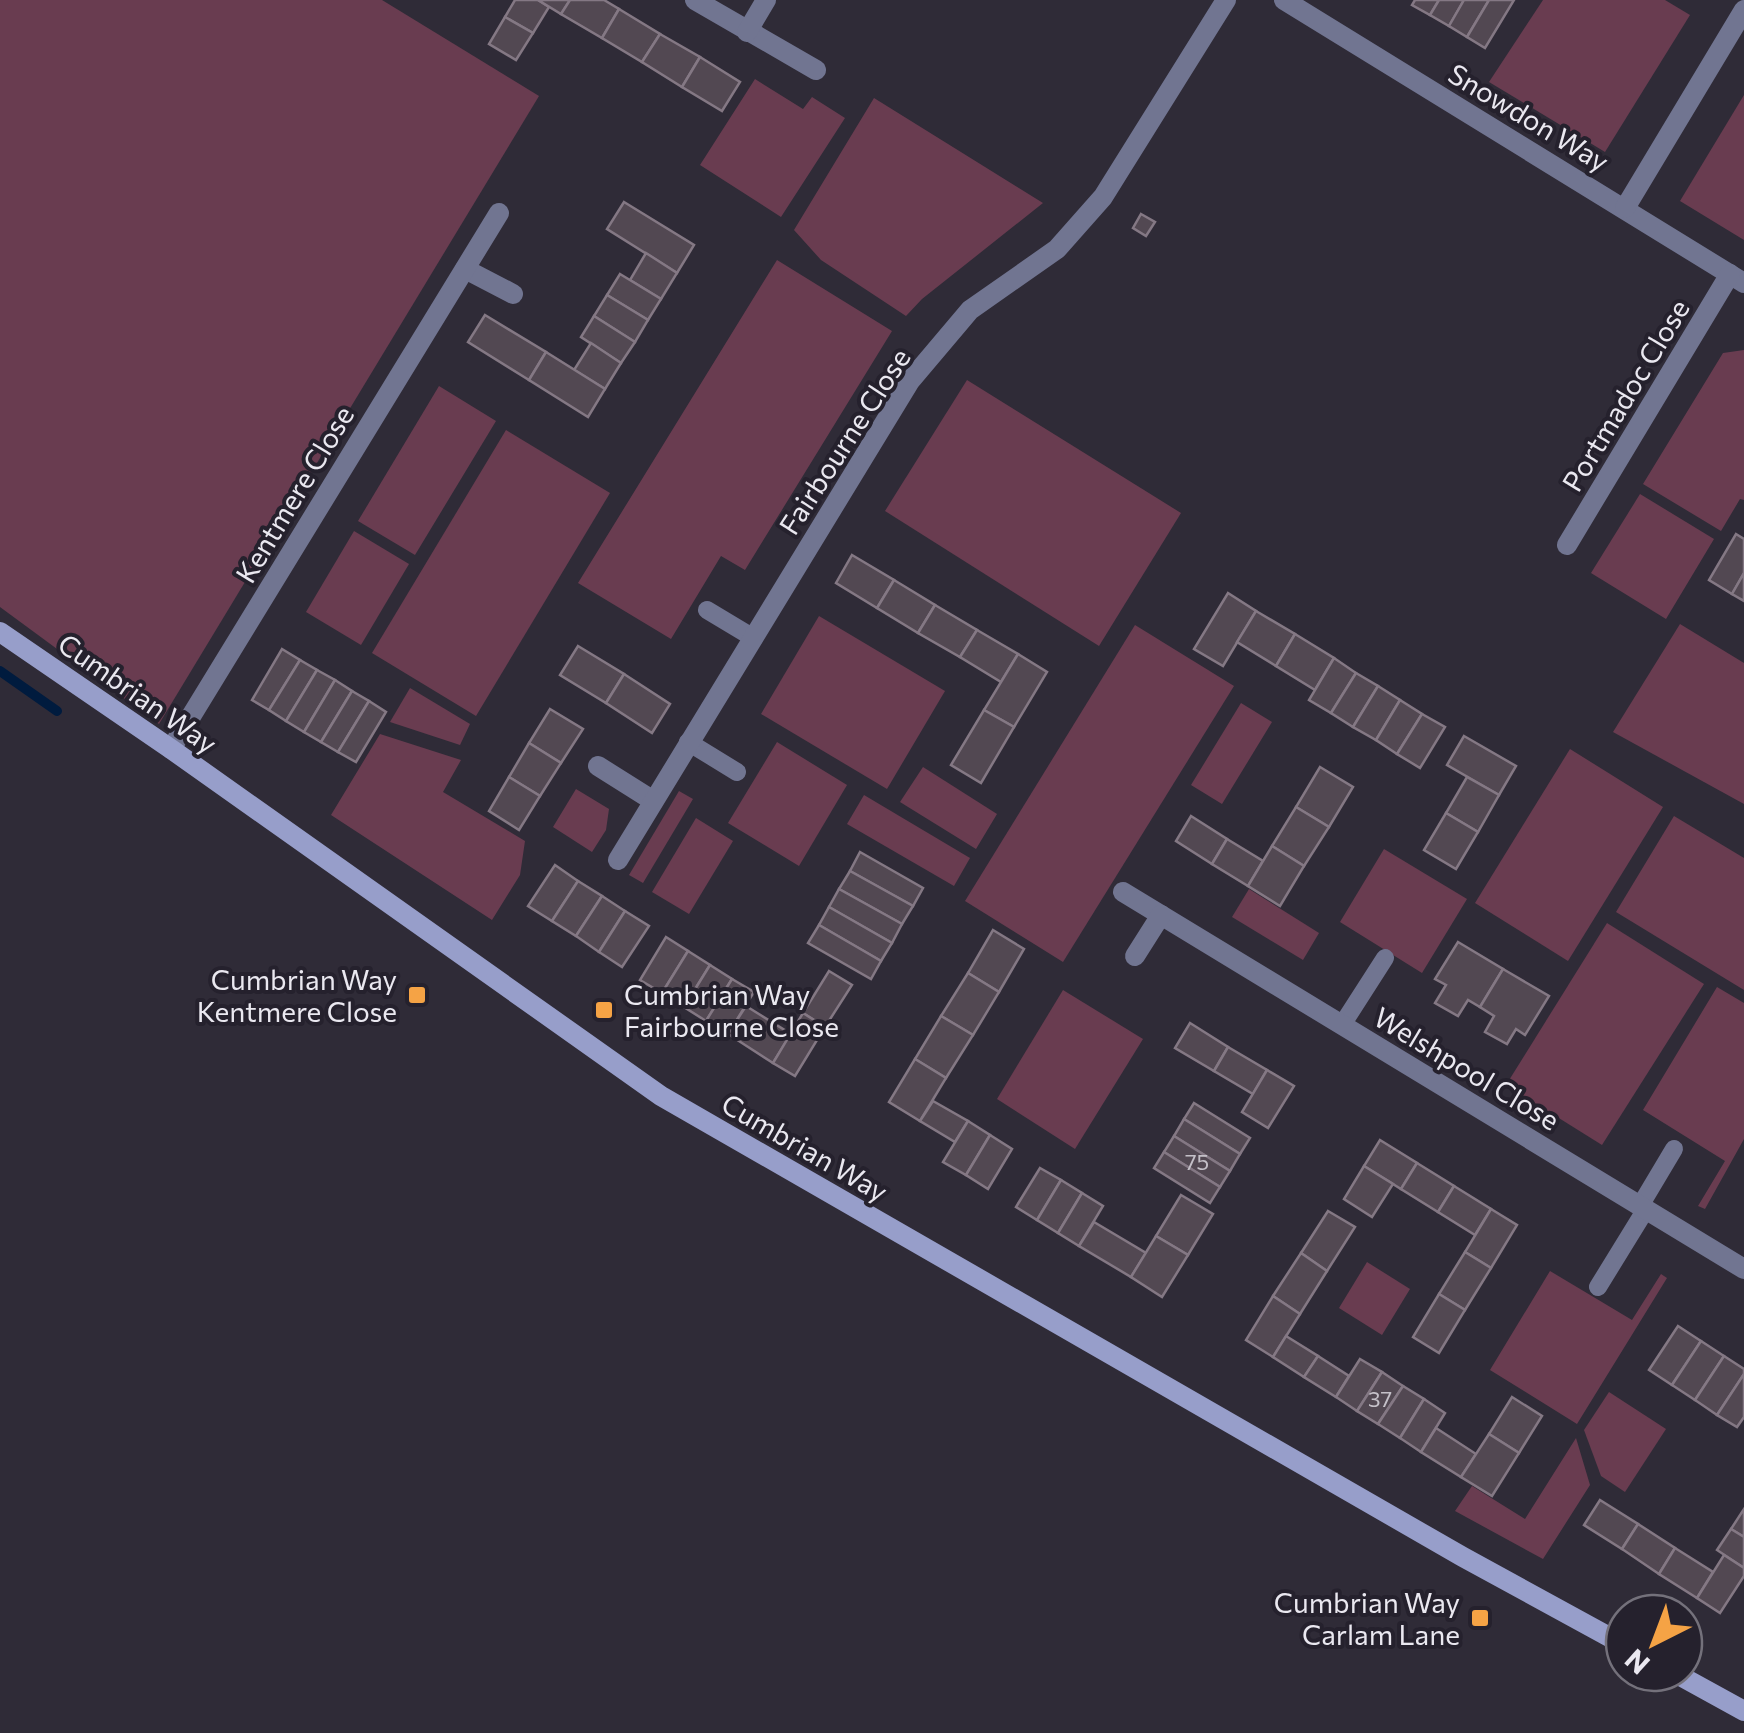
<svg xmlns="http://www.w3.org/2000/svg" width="1744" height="1733" font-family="Commissioner,sans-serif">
  <rect width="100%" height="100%" fill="#2f2b37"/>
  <!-- green -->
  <g fill="#693c50">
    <polygon points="0,0 382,0 539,96 159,724 0,607"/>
    <polygon points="1543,0 1665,0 1690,15 1605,152 1489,82"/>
    <polygon points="755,79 803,109 812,97 845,118 781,217 700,165"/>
    <polygon points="1744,95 1744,240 1680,201"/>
    <polygon points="874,98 1043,203 922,299 906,316 821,260 794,230"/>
    <polygon points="777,260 892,331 745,570 721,556 671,639 578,583"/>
    <polygon points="1744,350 1744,500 1740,499 1721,531 1643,484 1723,353"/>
    <polygon points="967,380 1181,513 1099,646 885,511"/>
    <polygon points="439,386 496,421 415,555 358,521"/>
    <polygon points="506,430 610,493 476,716 372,653"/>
    <polygon points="1640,494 1714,539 1666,619 1591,573"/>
    <polygon points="354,531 409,564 361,645 306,612"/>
    <polygon points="819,616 945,691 887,789 761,714"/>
    <polygon points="1680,624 1744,663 1744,804 1613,732"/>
    <polygon points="1135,625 1234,686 1063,962 965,901"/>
    <polygon points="410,688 470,724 460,745 390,722"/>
    <polygon points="1241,703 1272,722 1222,804 1191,785"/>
    <polygon points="380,734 461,760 443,792 525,841 520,875 492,920 331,815"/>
    <polygon points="777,742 847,785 799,866 728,823"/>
    <polygon points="1570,749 1663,807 1568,961 1475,903"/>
    <polygon points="923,767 997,814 976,849 900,802"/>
    <polygon points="576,789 609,809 606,830 592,852 553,827"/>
    <polygon points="679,791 693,799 643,883 629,875"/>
    <polygon points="864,795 970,858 954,886 847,824"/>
    <polygon points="1674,816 1744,858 1744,990 1616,912"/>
    <polygon points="696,818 733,841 689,914 652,892"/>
    <polygon points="1384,849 1467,899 1422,973 1340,922"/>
    <polygon points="1249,889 1319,933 1303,960 1232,917"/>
    <polygon points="1607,923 1704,984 1602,1145 1506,1085"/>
    <polygon points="1717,987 1744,1003 1744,1139 1705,1209 1698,1206 1725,1161 1643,1110"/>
    <polygon points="1063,990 1143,1039 1075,1149 997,1099"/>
    <polygon points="1367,1262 1410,1289 1382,1335 1339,1308"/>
    <polygon points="1550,1271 1632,1320 1661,1274 1667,1278 1577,1424 1490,1370"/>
    <polygon points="1609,1392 1666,1429 1625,1492 1601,1476 1584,1430"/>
    <polygon points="1576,1438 1590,1485 1543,1559 1455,1511 1472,1486 1525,1519"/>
  </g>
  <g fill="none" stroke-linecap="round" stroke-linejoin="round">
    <!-- stream -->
    <polyline stroke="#001b3e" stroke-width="10" points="0,671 57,711"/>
  </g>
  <!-- building -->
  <g fill="#524852" stroke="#847884" stroke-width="2.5">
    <polygon points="515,0 538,0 549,7 533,33 505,17"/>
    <polygon points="538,0 570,0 561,14"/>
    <polygon points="570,0 604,0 619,9 602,38 561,14"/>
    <polygon points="1415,0 1439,0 1430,15 1412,5"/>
    <polygon points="1439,0 1464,0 1449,26 1430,15"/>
    <polygon points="1464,0 1489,0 1467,37 1449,26"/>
    <polygon points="1489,0 1514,0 1485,48 1467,37"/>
    <polygon points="619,9 660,34 642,62 602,38"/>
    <polygon points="505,17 533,33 516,60 489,44"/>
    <polygon points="660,34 700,57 682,87 642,62"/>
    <polygon points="700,57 740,82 722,111 682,87"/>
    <polygon points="624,202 694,245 677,273 607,229"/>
    <polygon points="1141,214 1155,222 1146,236 1133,228"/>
    <polygon points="646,253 677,273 661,299 630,280"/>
    <polygon points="620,274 661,299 648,320 607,295"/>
    <polygon points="607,295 648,320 635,342 594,316"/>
    <polygon points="485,315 546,352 529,380 468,342"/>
    <polygon points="594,316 635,342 621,363 581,337"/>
    <polygon points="591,343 621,363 605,389 574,370"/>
    <polygon points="546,352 605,389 588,417 529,380"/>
    <polygon points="1736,534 1744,539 1744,573 1732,594 1709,580"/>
    <polygon points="852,555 894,580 877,608 836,583"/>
    <polygon points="1744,573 1744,601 1732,594"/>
    <polygon points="894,580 935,605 918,633 877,608"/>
    <polygon points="1228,593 1256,611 1223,666 1194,649"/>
    <polygon points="935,605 977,630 960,657 918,633"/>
    <polygon points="1256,611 1295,634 1276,666 1237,642"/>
    <polygon points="977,630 1018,654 1001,682 960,657"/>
    <polygon points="1295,634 1334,658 1315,690 1276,666"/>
    <polygon points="578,646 624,674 606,703 560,675"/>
    <polygon points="282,649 300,660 269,710 252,700"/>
    <polygon points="1018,654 1047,672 1014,727 984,710"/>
    <polygon points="1334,658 1356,673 1331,713 1309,700"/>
    <polygon points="300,660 317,670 286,721 269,710"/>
    <polygon points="317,670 335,680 304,732 286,721"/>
    <polygon points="1356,673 1378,686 1353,727 1331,713"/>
    <polygon points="624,674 670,704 652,733 606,703"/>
    <polygon points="335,680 352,691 321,742 304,732"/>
    <polygon points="1378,686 1400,700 1376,740 1353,727"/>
    <polygon points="352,691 369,701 338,752 321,742"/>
    <polygon points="1400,700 1422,714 1397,754 1376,740"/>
    <polygon points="369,701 386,712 356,762 338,752"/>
    <polygon points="550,709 583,729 561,763 529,743"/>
    <polygon points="984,710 1014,727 981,783 951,765"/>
    <polygon points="1422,714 1445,727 1420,768 1397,754"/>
    <polygon points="1464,736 1516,766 1499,795 1447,765"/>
    <polygon points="529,743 561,763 540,796 509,777"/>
    <polygon points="1320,767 1353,787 1329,827 1296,807"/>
    <polygon points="509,777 540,796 519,830 489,811"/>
    <polygon points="1467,777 1499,795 1478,832 1446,813"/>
    <polygon points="1296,807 1329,827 1304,866 1272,846"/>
    <polygon points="1446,813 1478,832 1456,869 1424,850"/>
    <polygon points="1191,816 1227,839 1212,864 1176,841"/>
    <polygon points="1227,839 1263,861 1248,886 1212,864"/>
    <polygon points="1272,846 1304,866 1280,906 1248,886"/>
    <polygon points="860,852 923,888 913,906 850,871"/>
    <polygon points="555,865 578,881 552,921 528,906"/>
    <polygon points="850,871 913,906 902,924 839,889"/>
    <polygon points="578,881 602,896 576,936 552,921"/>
    <polygon points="839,889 902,924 892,943 829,907"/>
    <polygon points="602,896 625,911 599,952 576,936"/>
    <polygon points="829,907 892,943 881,961 819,925"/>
    <polygon points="625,911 649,926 622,967 599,952"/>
    <polygon points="819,925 881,961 871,979 808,943"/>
    <polygon points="993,930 1024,949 999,992 968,973"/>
    <polygon points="666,937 688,951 662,993 640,980"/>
    <polygon points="1458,942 1503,969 1480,1007 1468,1000 1458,1016 1435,1003 1446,985 1435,979"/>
    <polygon points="688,951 710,965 684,1007 662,993"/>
    <polygon points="710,965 732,979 706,1021 684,1007"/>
    <polygon points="1503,969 1549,996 1525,1035 1516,1029 1507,1044 1485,1032 1494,1016 1480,1007"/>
    <polygon points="829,971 852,985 825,1027 803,1013"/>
    <polygon points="968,973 999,992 973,1035 941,1016"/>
    <polygon points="732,979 754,992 728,1034 706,1021"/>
    <polygon points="746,1006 791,1034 773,1063 728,1034"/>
    <polygon points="803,1013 825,1027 795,1076 773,1063"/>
    <polygon points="941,1016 973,1035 946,1078 915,1059"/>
    <polygon points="1190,1023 1228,1047 1214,1071 1175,1048"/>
    <polygon points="1228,1047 1267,1070 1253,1094 1214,1071"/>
    <polygon points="915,1059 946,1078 920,1121 889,1102"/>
    <polygon points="1267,1070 1294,1086 1268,1128 1242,1112"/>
    <polygon points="933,1101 968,1121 955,1142 920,1121"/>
    <polygon points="1194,1103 1250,1138 1240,1154 1184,1119"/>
    <polygon points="1184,1119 1240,1154 1230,1171 1174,1136"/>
    <polygon points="968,1121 990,1135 966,1175 943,1162"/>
    <polygon points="990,1135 1012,1149 988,1189 966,1175"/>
    <polygon points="1174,1136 1230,1171 1220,1187 1164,1152"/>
    <polygon points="1380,1140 1417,1163 1401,1189 1364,1166"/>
    <polygon points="1164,1152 1220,1187 1210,1203 1154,1168"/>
    <polygon points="1417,1163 1454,1186 1438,1212 1401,1189"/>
    <polygon points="1364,1166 1393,1184 1372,1217 1344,1199"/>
    <polygon points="1040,1168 1061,1180 1037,1220 1016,1207"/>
    <polygon points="1061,1180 1082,1193 1058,1233 1037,1220"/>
    <polygon points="1454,1186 1491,1209 1475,1235 1438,1212"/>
    <polygon points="1082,1193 1103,1206 1079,1246 1058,1233"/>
    <polygon points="1181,1195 1213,1214 1188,1255 1156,1236"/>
    <polygon points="1491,1209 1517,1225 1491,1268 1465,1252"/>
    <polygon points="1328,1211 1355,1227 1327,1271 1301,1253"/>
    <polygon points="1094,1222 1146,1253 1131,1277 1079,1246"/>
    <polygon points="1156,1236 1188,1255 1162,1297 1131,1277"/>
    <polygon points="1465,1252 1491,1268 1465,1310 1439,1294"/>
    <polygon points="1301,1253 1327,1271 1300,1314 1273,1296"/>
    <polygon points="1439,1294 1465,1310 1439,1353 1413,1337"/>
    <polygon points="1273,1296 1300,1314 1273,1357 1246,1340"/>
    <polygon points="1678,1326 1701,1341 1672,1385 1649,1370"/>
    <polygon points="1286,1336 1318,1356 1304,1377 1273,1357"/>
    <polygon points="1701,1341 1724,1356 1695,1400 1672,1385"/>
    <polygon points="1318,1356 1349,1376 1336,1397 1304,1377"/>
    <polygon points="1724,1356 1744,1369 1744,1374 1717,1415 1695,1400"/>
    <polygon points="1360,1359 1382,1372 1357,1411 1336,1397"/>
    <polygon points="1382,1372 1403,1386 1378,1424 1357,1411"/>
    <polygon points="1744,1374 1744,1417 1737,1427 1717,1415"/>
    <polygon points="1403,1386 1424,1399 1400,1438 1378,1424"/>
    <polygon points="1512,1397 1542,1416 1519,1453 1489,1434"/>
    <polygon points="1424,1399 1445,1413 1421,1452 1400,1438"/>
    <polygon points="1436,1428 1476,1454 1461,1477 1421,1452"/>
    <polygon points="1489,1434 1519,1453 1492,1496 1461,1477"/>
    <polygon points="1600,1500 1638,1524 1622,1549 1584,1525"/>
    <polygon points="1744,1509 1744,1537 1731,1529"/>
    <polygon points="1638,1524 1675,1548 1659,1574 1622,1549"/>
    <polygon points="1731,1529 1744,1537 1744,1568 1717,1550"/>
    <polygon points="1675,1548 1713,1572 1697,1598 1659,1574"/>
    <polygon points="1724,1555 1744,1568 1744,1576 1720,1613 1697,1598"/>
  </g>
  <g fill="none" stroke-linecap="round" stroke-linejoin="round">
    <!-- lane -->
    <g stroke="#717591" stroke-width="18">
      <polyline points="707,610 752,637"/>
      <polyline points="688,742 737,772"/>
      <polyline points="1342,1025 1385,958"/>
      <polyline points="1640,1206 1674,1149"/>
      <polyline points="1598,1287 1646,1209"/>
    </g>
    <!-- street -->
    <g stroke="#717591" stroke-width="20">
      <polyline points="695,0 816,70"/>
      <polyline points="1284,0 1744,283"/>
      <polyline points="747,32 766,0"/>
      <polyline points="1625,208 1744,10"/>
      <polyline points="465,269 513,294"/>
      <polyline points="1567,545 1730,274"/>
      <polyline points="171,749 499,213"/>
      <polyline points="598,766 652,800"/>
      <polyline points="618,860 910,381 970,310 1057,249 1103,197 1226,0"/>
      <polyline points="1123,892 1744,1269"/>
      <polyline points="1135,956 1161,915"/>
    </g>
    <!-- secondary -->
    <g stroke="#979eca" stroke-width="20">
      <polyline points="0,632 171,749 661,1096 1463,1557 1624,1645"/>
      <polyline points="1675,1673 1744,1711"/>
    </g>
  </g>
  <!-- markers -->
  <g fill="#f5a345" stroke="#25212d" stroke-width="4">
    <rect x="407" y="985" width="20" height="20" rx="5"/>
    <rect x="594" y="1000" width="20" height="20" rx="5"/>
    <rect x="1470" y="1608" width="20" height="20" rx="5"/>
  </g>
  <g text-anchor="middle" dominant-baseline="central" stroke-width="8" stroke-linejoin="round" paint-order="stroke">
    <!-- number labels -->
    <g font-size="22" fill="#c4c0c8">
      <text x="1197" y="1161">75</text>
      <text x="1380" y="1398">37</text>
    </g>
    <!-- street labels -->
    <g font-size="28" fill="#eae8f0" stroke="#25212d">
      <text transform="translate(1529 117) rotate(31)">Snowdon Way</text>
      <text transform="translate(1625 395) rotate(-59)">Portmadoc Close</text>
      <text transform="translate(844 441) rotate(-57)">Fairbourne Close</text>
      <text transform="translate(294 494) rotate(-59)">Kentmere Close</text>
      <text transform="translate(138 693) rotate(35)">Cumbrian Way</text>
      <text transform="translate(1467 1068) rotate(31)">Welshpool Close</text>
      <text transform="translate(805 1147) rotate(30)">Cumbrian Way</text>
    </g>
    <!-- poi labels -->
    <g font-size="28" fill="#eae8f0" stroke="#25212d" text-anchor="end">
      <text x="397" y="979">Cumbrian Way<tspan x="397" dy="32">Kentmere Close</tspan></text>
      <text x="624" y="994" text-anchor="start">Cumbrian Way<tspan x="624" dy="32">Fairbourne Close</tspan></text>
      <text x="1460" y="1602">Cumbrian Way<tspan x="1460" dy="32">Carlam Lane</tspan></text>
    </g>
  </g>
  <!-- north arrow -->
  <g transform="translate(1654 1643) rotate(222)"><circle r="48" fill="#25212d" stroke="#74717b" stroke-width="2.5"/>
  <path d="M0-8L18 38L0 25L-18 38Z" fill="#f5a345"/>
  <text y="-15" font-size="28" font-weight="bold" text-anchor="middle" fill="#eae8f0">N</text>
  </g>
</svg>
